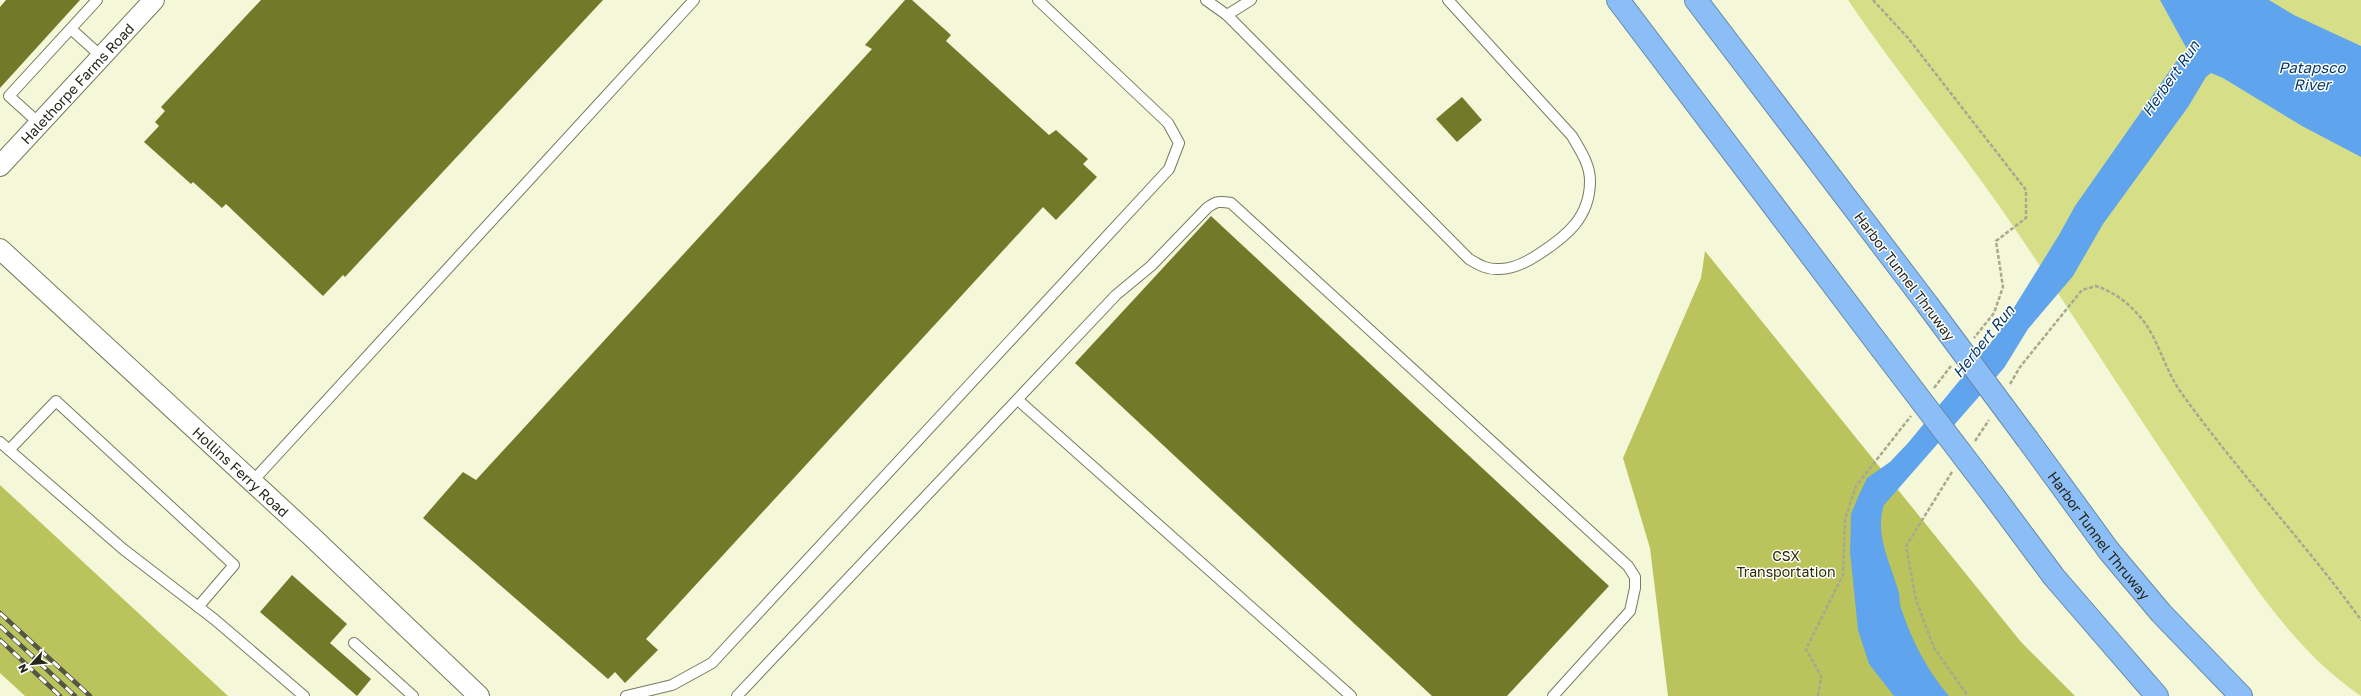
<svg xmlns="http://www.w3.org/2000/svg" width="2361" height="696" font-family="'Golos Text',sans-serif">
  <rect width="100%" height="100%" fill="#f4f8d9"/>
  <!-- green -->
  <path fill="#d6df88" d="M1848 0H2361V696C2295 651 2253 584 2208 519 2137 417 2071 310 2000 207 1951 137 1896 71 1848 0Z"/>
  <!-- forest -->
  <g fill="#bbc45c">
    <polygon points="1705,251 2021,642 2075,696 1668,696 1650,548 1623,458 1701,278"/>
    <polygon points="0,485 228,696 25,696 0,673"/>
  </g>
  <!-- water -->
  <path fill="#5fa4ed" d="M2160 0H2269L2294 15 2361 46V157L2302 126 2223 78 2211 73 2206 77 2188 107 2103 224 2073 276 2028 329 2004 368 1884 505C1874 536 1891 563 1899 593 1900 598 1899 603 1901 608 1911 639 1928 672 1949 696H1894L1869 664 1858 630 1850 552 1851 514 1858 497 1867 478 1890 462 1908 443 1997 335 2059 235 2075 206 2178 59 2188 51Z"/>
  <!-- building -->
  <g fill="#727928">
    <polygon points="6,0 80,0 0,88 0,7"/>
    <polygon points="261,0 603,0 345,277 343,275 323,296 226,204 222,208 193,182 191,184 144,142 159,126 155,122 165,111 161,107"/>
    <polygon points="905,0 912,0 951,35 946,41 1049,135 1056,130 1088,159 1083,164 1097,177 1056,220 1043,207 646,639 658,650 625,683 615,672 608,679 423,518 463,472 476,480 872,49 865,45"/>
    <polygon points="1462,97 1482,120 1457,142 1436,119"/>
    <polygon points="1211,216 1609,586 1507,696 1432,696 1075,363"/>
    <polygon points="292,575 347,624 330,643 371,679 357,696 260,612"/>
  </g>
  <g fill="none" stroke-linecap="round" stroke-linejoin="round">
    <defs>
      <g id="service">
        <path d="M1206 0 1227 15 1469 259C1479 265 1487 270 1500 269 1514 269 1527 262 1539 254 1567 236 1590 217 1590 181 1590 164 1580 150 1572 136L1448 0"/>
        <polyline points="1227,15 1251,0"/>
        <polyline points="71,29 101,56"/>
        <polyline points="40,124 9,96 97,0"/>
        <polyline points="1018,400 1351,696"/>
        <polyline points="0,442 123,549 214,619 304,696"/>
        <polyline points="9,450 56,401 234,565 198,607"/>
        <polyline points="251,483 694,0"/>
        <polyline points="354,643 413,696"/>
        <polyline points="626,696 672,685 712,663 1169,169 1179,143 1168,123 1038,0"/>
        <path d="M737 696 1116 295 1151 266 1207 208C1216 201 1220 201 1231 203L1628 566 1635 577V588L1630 611 1553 696"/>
      </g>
      <g id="minor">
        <path id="s1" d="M0 166 154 0"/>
        <path id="s2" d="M0 249 310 535 479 696"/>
      </g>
      <g id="motorway">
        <polyline points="1618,0 1881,348"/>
        <polyline points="1696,0 1927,304"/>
        <path id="s3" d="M2028 440 2109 551 2161 613 2241 696"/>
        <polyline points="1993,495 2054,577 2157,696"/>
      </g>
    </defs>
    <!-- service casing -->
    <use href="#service" stroke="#777b5f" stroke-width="12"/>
    <!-- minor casing -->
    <use href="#minor" stroke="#777b5f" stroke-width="22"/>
    <!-- motorway casing -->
    <use href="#motorway" stroke="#6789a9" stroke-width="24"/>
    <!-- path -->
    <g stroke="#a6a991" stroke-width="2.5" stroke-dasharray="4 2" stroke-linecap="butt">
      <polyline points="1873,0 1908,38 2026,190 2026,218 1996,241 2003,287 1994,313 1974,338"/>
      <path d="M2010 384 2020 367 2082 290 2096 286C2117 293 2134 307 2147 326 2160 346 2166 371 2180 391 2236 470 2304 541 2361 620"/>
      <polyline points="1934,388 1951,366"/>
      <polyline points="1975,441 1989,420"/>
      <polyline points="1952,472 1906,546 1916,600 1934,648 1968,696"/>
      <polyline points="1818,696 1821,676 1806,649 1843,575 1845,519 1856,486 1911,416"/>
    </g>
    <!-- service -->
    <use href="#service" stroke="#fff" stroke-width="10"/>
    <!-- minor -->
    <use href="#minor" stroke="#fff" stroke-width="20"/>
    <!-- motorway -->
    <use href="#motorway" stroke="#8bbef6" stroke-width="22"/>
    <defs>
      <g id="rail">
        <polyline points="0,613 90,696"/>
        <polyline points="0,626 75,696"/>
        <polyline points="0,640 60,696"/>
      </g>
    </defs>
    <!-- rail casing -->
    <use href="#rail" stroke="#535645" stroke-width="4.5"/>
    <!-- rail -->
    <use href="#rail" stroke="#fff" stroke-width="3" stroke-dasharray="9" stroke-linecap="butt"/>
    <defs>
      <g id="motorway-bridge">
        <polyline points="1927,304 2028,440"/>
        <polyline points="1881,348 1993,495"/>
      </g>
    </defs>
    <!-- motorway-bridge casing -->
    <use href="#motorway-bridge" stroke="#6789a9" stroke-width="24" stroke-linecap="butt"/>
    <!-- motorway-bridge -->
    <use href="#motorway-bridge" stroke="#8bbef6" stroke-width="22"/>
  </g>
  <g text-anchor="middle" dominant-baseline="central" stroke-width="3" stroke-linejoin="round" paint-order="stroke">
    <!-- street labels -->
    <g font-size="14" fill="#24261a" stroke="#fff">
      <text stroke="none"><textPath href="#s1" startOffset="113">Halethorpe Farms Road</textPath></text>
      <text transform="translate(1905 276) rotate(53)">Harbor Tunnel Thruway</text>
      <text stroke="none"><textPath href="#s2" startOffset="328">Hollins Ferry Road</textPath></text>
      <text stroke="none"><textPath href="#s3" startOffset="119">Harbor Tunnel Thruway</textPath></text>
    </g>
    <!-- park labels -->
    <g font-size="14" fill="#292c00" stroke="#fff">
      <text x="1786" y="555">CSX<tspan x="1786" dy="16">Transportation</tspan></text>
    </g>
    <!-- water labels -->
    <g font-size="15" font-style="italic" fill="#063a69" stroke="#fff">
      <text x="2312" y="67">Patapsco<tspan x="2312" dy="17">River</tspan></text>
      <text transform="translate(2170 78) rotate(-55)">Herbert Run</text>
      <text transform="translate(1983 341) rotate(-51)">Herbert Run</text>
    </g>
  </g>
  <!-- north arrow -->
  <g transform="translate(32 664) rotate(243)" stroke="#ffffff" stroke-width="3" paint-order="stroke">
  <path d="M0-3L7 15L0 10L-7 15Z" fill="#24261a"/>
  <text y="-6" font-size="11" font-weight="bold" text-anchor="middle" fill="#24261a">N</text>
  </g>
</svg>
